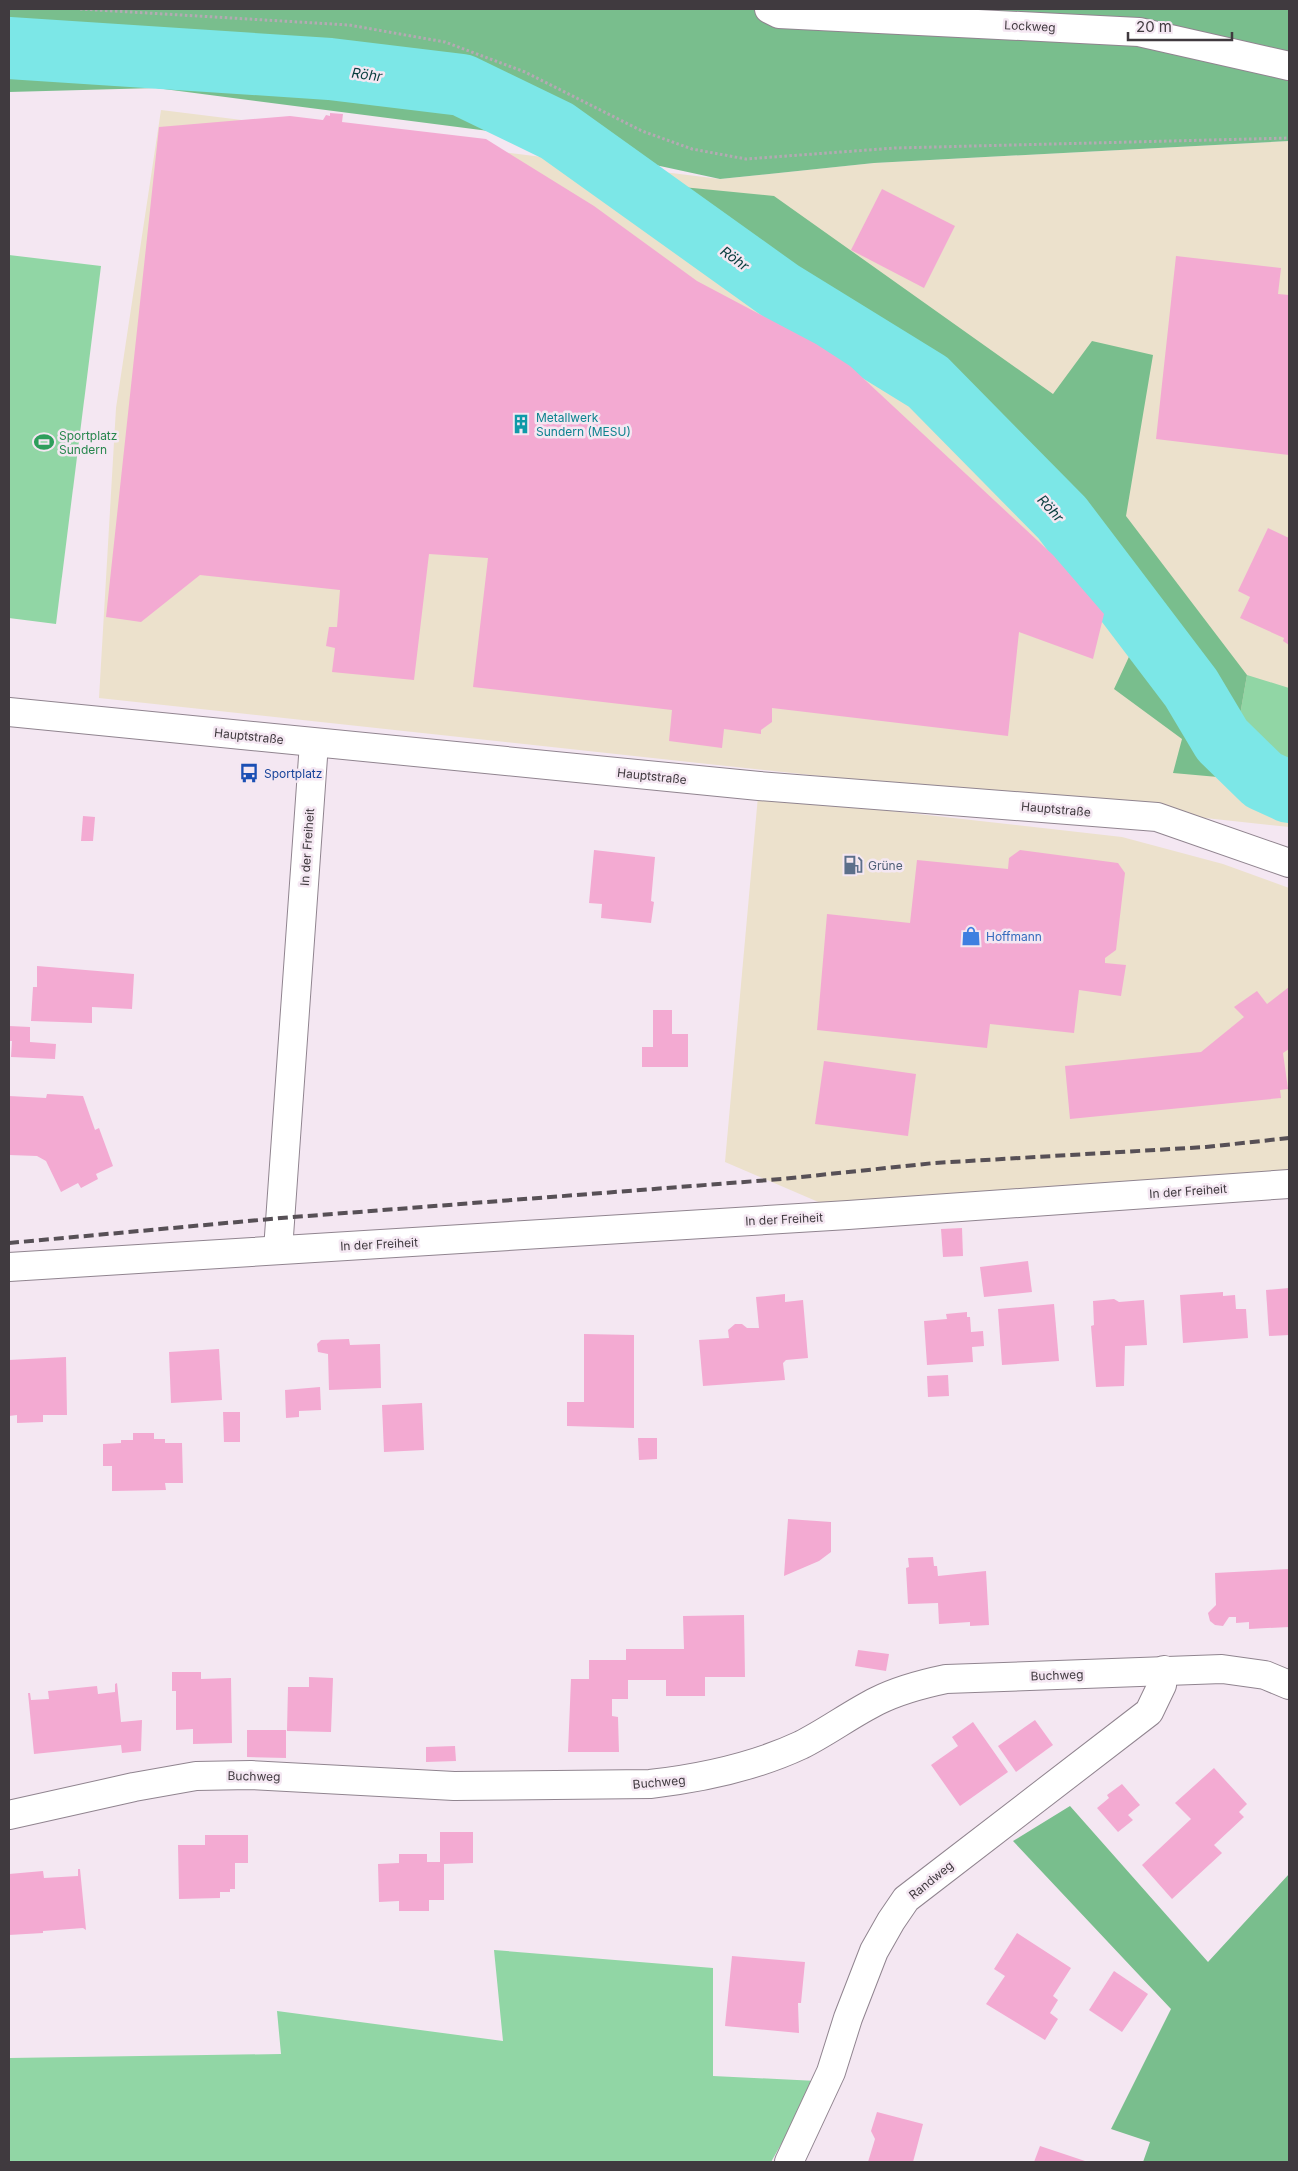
<svg xmlns="http://www.w3.org/2000/svg" width="1298" height="2171" font-family="Inter,sans-serif">
  <rect width="100%" height="100%" fill="#f4e7f2"/>
  <!-- industrial -->
  <g fill="#ece1cc">
    <polygon points="161,110 720,179 874,163 1289,141 1289,827 99,698 116,408"/>
    <polygon points="758,796 1122,837 1223,864 1289,888 1289,1175 823,1204 725,1162"/>
  </g>
  <!-- green -->
  <g fill="#91d6a5">
    <polygon points="9,255 101,266 56,624 9,618"/>
    <polygon points="1247,675 1289,688 1289,799 1229,778"/>
    <polygon points="494,1950 713,1968 713,2076 817,2081 771,2162 9,2162 9,2058 281,2054 277,2011 503,2041"/>
  </g>
  <!-- forest -->
  <g fill="#79be8d">
    <polygon points="9,9 1289,9 1289,141 874,163 720,179 512,134 156,88 9,92"/>
    <polygon points="601,179 774,196 1053,394 1092,341 1153,355 1126,516 1247,675 1229,778 1173,773 1182,739 1114,689 1140,633 888,373"/>
    <polygon points="1070,1806 1208,1962 1289,1874 1289,2162 1143,2162 1150,2142 1111,2129 1171,2009 1013,1841"/>
  </g>
  <g fill="none" stroke-linecap="round" stroke-linejoin="round">
    <!-- river -->
    <polyline stroke="#7ce7e7" stroke-width="62" points="9,48 330,69 462,85 557,131 782,292 928,382 1062,518 1191,688 1222,740 1263,780 1289,792"/>
  </g>
  <!-- building -->
  <g fill="#f3aad2">
    <polygon points="330,113 343,114 342,122 486,139 594,206 697,281 816,344 850,366 1053,555 1104,614 1093,659 1019,632 1008,736 772,708 772,722 761,730 761,734 724,729 722,748 669,741 672,710 473,687 488,558 429,554 414,680 332,672 335,648 326,646 329,627 337,627 340,590 200,575 141,622 106,617 159,127 290,116 323,120 326,115 330,116"/>
    <polygon points="882,189 955,226 924,288 851,250"/>
    <polygon points="1176,256 1281,268 1278,294 1289,295 1289,455 1156,439"/>
    <polygon points="1268,528 1289,538 1289,645 1283,641 1284,638 1240,618 1250,597 1238,591"/>
    <polygon points="83,816 95,817 93,841 81,841"/>
    <polygon points="594,850 655,857 651,901 654,902 651,923 601,918 602,904 589,903"/>
    <polygon points="1020,850 1118,863 1125,873 1116,950 1105,958 1105,963 1126,965 1121,996 1079,990 1074,1033 990,1024 987,1048 817,1030 827,914 910,923 917,860 1008,869 1009,858"/>
    <polygon points="37,966 134,974 132,1009 92,1007 92,1023 31,1021 33,987 37,987"/>
    <polygon points="1289,987 1289,1049 1283,1053 1288,1089 1280,1090 1281,1098 1070,1119 1065,1066 1201,1052 1244,1017 1234,1007 1257,991 1267,1004"/>
    <polygon points="653,1010 672,1010 672,1034 688,1034 688,1067 642,1067 642,1047 653,1047"/>
    <polygon points="9,1026 30,1027 30,1042 56,1044 55,1059 11,1057 12,1041 9,1041"/>
    <polygon points="824,1061 916,1074 908,1136 815,1124"/>
    <polygon points="47,1094 83,1096 95,1130 99,1128 113,1166 96,1174 98,1179 81,1188 78,1183 61,1192 46,1161 37,1156 9,1155 9,1096 46,1098"/>
    <polygon points="962,1228 963,1256 943,1257 941,1229"/>
    <polygon points="1028,1261 1032,1292 984,1297 980,1267"/>
    <polygon points="1289,1288 1289,1335 1269,1336 1266,1290"/>
    <polygon points="1223,1292 1223,1296 1235,1295 1236,1309 1246,1309 1248,1338 1183,1343 1180,1295"/>
    <polygon points="785,1294 785,1302 803,1300 808,1358 786,1360 783,1363 785,1380 703,1386 699,1340 729,1338 728,1330 735,1324 742,1324 747,1328 759,1328 756,1297"/>
    <polygon points="1114,1299 1119,1302 1144,1300 1147,1345 1125,1346 1124,1386 1096,1387 1091,1326 1094,1325 1093,1301"/>
    <polygon points="1054,1304 1059,1361 1002,1365 998,1309"/>
    <polygon points="967,1312 967,1317 970,1317 971,1332 983,1331 984,1346 972,1347 973,1362 927,1365 924,1321 947,1319 946,1314"/>
    <polygon points="584,1334 634,1335 634,1428 567,1426 567,1402 584,1402"/>
    <polygon points="349,1339 350,1345 380,1344 381,1388 329,1390 328,1354 318,1352 317,1344 321,1340"/>
    <polygon points="219,1349 222,1400 171,1403 169,1352"/>
    <polygon points="66,1357 67,1415 43,1415 43,1422 17,1423 17,1415 9,1416 9,1360"/>
    <polygon points="948,1375 949,1396 928,1397 927,1376"/>
    <polygon points="320,1387 321,1410 299,1411 299,1417 286,1418 285,1390"/>
    <polygon points="422,1403 424,1450 384,1452 382,1405"/>
    <polygon points="223,1412 240,1412 240,1442 224,1442"/>
    <polygon points="133,1433 154,1433 154,1439 165,1439 165,1443 182,1443 183,1483 165,1483 166,1490 112,1491 112,1466 103,1466 103,1444 121,1443 121,1440 133,1440"/>
    <polygon points="638,1438 657,1438 657,1459 639,1460"/>
    <polygon points="788,1519 831,1522 831,1552 819,1561 784,1576"/>
    <polygon points="933,1557 934,1566 937,1566 938,1576 986,1571 989,1625 970,1626 970,1622 939,1624 938,1603 908,1604 906,1568 909,1567 908,1558"/>
    <polygon points="1289,1569 1289,1627 1249,1629 1249,1622 1236,1623 1236,1617 1229,1617 1223,1626 1215,1625 1210,1621 1208,1613 1216,1605 1215,1573"/>
    <polygon points="744,1615 745,1677 705,1677 705,1696 666,1696 666,1680 628,1680 628,1699 612,1699 612,1716 618,1717 619,1752 568,1752 571,1679 589,1679 589,1660 626,1660 626,1649 684,1649 683,1616"/>
    <polygon points="858,1650 889,1654 886,1671 855,1666"/>
    <polygon points="172,1672 201,1672 201,1679 231,1678 232,1743 193,1744 193,1729 176,1730 176,1691 172,1691"/>
    <polygon points="309,1677 333,1678 331,1732 287,1731 288,1687 309,1687"/>
    <polygon points="117,1683 121,1722 142,1720 141,1751 122,1753 121,1745 34,1754 28,1693 30,1693 31,1700 49,1699 48,1691 97,1686 98,1694 115,1692 115,1684"/>
    <polygon points="1035,1720 1053,1745 1016,1772 998,1746"/>
    <polygon points="973,1722 1008,1772 960,1806 931,1765 958,1746 952,1737"/>
    <polygon points="247,1730 286,1730 286,1758 247,1757"/>
    <polygon points="455,1746 456,1761 426,1762 426,1747"/>
    <polygon points="1214,1768 1247,1804 1239,1812 1244,1817 1214,1845 1222,1853 1172,1899 1142,1865 1191,1819 1175,1803"/>
    <polygon points="1122,1784 1140,1805 1128,1815 1133,1820 1118,1832 1097,1808 1109,1798 1107,1795"/>
    <polygon points="440,1832 473,1832 473,1863 444,1864 444,1900 429,1900 429,1911 399,1911 399,1901 379,1902 378,1864 399,1863 399,1854 427,1854 427,1862 440,1862"/>
    <polygon points="205,1835 248,1835 248,1863 235,1863 235,1889 230,1889 230,1892 220,1892 220,1898 179,1899 178,1845 205,1845"/>
    <polygon points="78,1869 80,1869 86,1930 83,1928 43,1931 43,1933 9,1935 9,1874 43,1871 44,1878 78,1876"/>
    <polygon points="1017,1933 1071,1968 1053,1996 1058,2000 1050,2013 1058,2019 1045,2040 986,2004 1005,1976 994,1969"/>
    <polygon points="732,1956 805,1962 801,2003 798,2003 799,2033 725,2026"/>
    <polygon points="1114,1971 1148,1994 1122,2032 1089,2010"/>
    <polygon points="877,2112 923,2124 913,2162 868,2162 875,2139 871,2131"/>
    <polygon points="1040,2146 1088,2162 1034,2162"/>
  </g>
  <g fill="none" stroke-linecap="round" stroke-linejoin="round">
    <defs>
      <g id="minor">
        <polyline points="769,9 779,14 1139,32 1289,66"/>
        <polyline points="278,1250 314,743"/>
        <polyline points="9,1267 848,1215 1289,1184"/>
        <path d="M9 1815 134 1787 196 1776 251 1775 454 1786 650 1784C702 1778 754 1767 801 1745 827 1732 851 1714 877 1701 899 1690 922 1684 946 1679L1222 1669 1265 1675 1289 1685"/>
        <polyline points="789,2162 831,2072 848,2018 874,1951 891,1921 906,1899 1149,1712 1162,1685 1164,1670"/>
      </g>
      <polyline id="major" points="9,712 759,786 1157,817 1289,863"/>
    </defs>
    <!-- minor casing -->
    <use href="#minor" stroke="#90848f" stroke-width="30"/>
    <!-- major casing -->
    <use href="#major" stroke="#90848f" stroke-width="30"/>
    <!-- path -->
    <polyline stroke="#b4aab3" stroke-width="3" stroke-dasharray="2.5 2.5" stroke-linecap="butt" points="80,9 349,25 445,42 525,72 642,131 692,149 746,159 895,148 1289,138"/>
    <!-- minor -->
    <use href="#minor" stroke="#fff" stroke-width="28"/>
    <!-- major -->
    <use href="#major" stroke="#fff" stroke-width="28"/>
    <!-- rail -->
    <polyline stroke="#575056" stroke-width="4" stroke-dasharray="10 5" stroke-linecap="butt" points="9,1243 281,1218 782,1179 934,1163 1206,1147 1289,1138"/>
  </g>
  <!-- icons -->
  <defs>
    <symbol id="building-bare" viewBox="-9 -9 18 18"><path d="M-4-6H4V6H1V3H-1V6H-4ZM-2.5-4.3h1.7v1.8h-1.7ZM.8-4.3h1.7v1.8H.8ZM-2.5-1h1.7V.8h-1.7ZM.8-1h1.7V.8H.8Z" fill="#0f9aa8" stroke="#f4e7f2" stroke-width="2.5" paint-order="stroke"/></symbol>
    <symbol id="stadium-bare" viewBox="-9 -9 18 18"><path d="M0-5a6.5 5 0 1 0 0 10a6.5 5 0 1 0 0-10ZM-3.5-1.8h7v3.6h-7Z" fill="#2e9e5b" stroke="#f4e7f2" stroke-width="2.5" paint-order="stroke"/></symbol>
    <symbol id="bus-bare" viewBox="-9 -9 18 18"><path d="M-5-6H5V4H4V6H2V4H-2V6H-4V4H-5ZM-3.5-4V0h7V-4ZM-3.5 1.2v1.5H-2V1.2ZM2 1.2v1.5H3.5V1.2Z" fill="#1a4fb4" stroke="#f4e7f2" stroke-width="2.5" paint-order="stroke"/></symbol>
    <symbol id="fuel-bare" viewBox="-9 -9 18 18"><path d="M-5.5-6h7V0h2V4h1.3V-2.5L3-4.5l.8-.8L6-3V5H2.5V1h-1V6h-7ZM-4.2-4.7v3.2H.2V-4.7Z" fill="#5c6f8a" stroke="#f4e7f2" stroke-width="2.5" paint-order="stroke"/></symbol>
    <symbol id="shop-bare" viewBox="-9 -9 18 18"><path d="M-5-2.5h2.3a2.7 3.5 0 0 1 5.4 0H5L5.5 6h-11ZM-1.5-2.5h3a1.5 2.3 0 0 0-3 0Z" fill="#3f7fe0" stroke="#f4e7f2" stroke-width="2.5" paint-order="stroke"/></symbol>
  </defs>
  <g fill-rule="evenodd">
    <use href="#building-bare" x="507" y="410" width="28" height="28"/>
    <use href="#stadium-bare" x="30" y="428" width="28" height="28"/>
    <use href="#bus-bare" x="235" y="759" width="28" height="28"/>
    <use href="#fuel-bare" x="839" y="851" width="28" height="28"/>
    <use href="#shop-bare" x="957" y="922" width="28" height="28"/>
  </g>
  <g text-anchor="middle" dominant-baseline="central" stroke-width="5" stroke-linejoin="round" paint-order="stroke">
    <!-- street labels -->
    <g font-size="12" fill="#403a3f" stroke="#f4e7f2">
      <text transform="translate(1030 26) rotate(3)">Lockweg</text>
      <text transform="translate(249 736) rotate(6)">Hauptstraße</text>
      <text transform="translate(652 776) rotate(6)">Hauptstraße</text>
      <text transform="translate(1056 809) rotate(5)">Hauptstraße</text>
      <text transform="translate(307 847) rotate(-86)">In der Freiheit</text>
      <text transform="translate(1188 1191) rotate(-4)">In der Freiheit</text>
      <text transform="translate(784 1219) rotate(-3)">In der Freiheit</text>
      <text transform="translate(379 1244) rotate(-3)">In der Freiheit</text>
      <text transform="translate(1057 1675) rotate(-2)">Buchweg</text>
      <text transform="translate(254 1776) rotate(1)">Buchweg</text>
      <text transform="translate(659 1782) rotate(-5)">Buchweg</text>
      <text transform="translate(931 1880) rotate(-39)">Randweg</text>
    </g>
    <!-- culture labels -->
    <g font-size="12" fill="#0d838f" stroke="#f4e7f2" text-anchor="start">
      <text x="536" y="417">Metallwerk<tspan x="536" dy="14">Sundern (MESU)</tspan></text>
    </g>
    <!-- leisure labels -->
    <g font-size="12" fill="#27864d" stroke="#f4e7f2" text-anchor="start">
      <text x="59" y="435">Sportplatz<tspan x="59" dy="14">Sundern</tspan></text>
    </g>
    <!-- transit labels -->
    <g font-size="12" fill="#164399" stroke="#f4e7f2" text-anchor="start">
      <text x="264" y="773">Sportplatz</text>
    </g>
    <!-- service labels -->
    <g font-size="12" fill="#4e5e75" stroke="#f4e7f2" text-anchor="start">
      <text x="868" y="865">Grüne</text>
    </g>
    <!-- shop labels -->
    <g font-size="12" fill="#366cbe" stroke="#f4e7f2" text-anchor="start">
      <text x="986" y="936">Hoffmann</text>
    </g>
    <!-- water labels -->
    <g font-size="14" font-style="italic" fill="#093d3e" stroke="#f4e7f2">
      <text transform="translate(367 74) rotate(7)">Röhr</text>
      <text transform="translate(735 258) rotate(36)">Röhr</text>
      <text transform="translate(1051 508) rotate(47)">Röhr</text>
    </g>
  </g>
  <!-- border -->
  <rect width="1298" height="2171" fill="none" stroke="#403a3f" stroke-width="20"/>
  <!-- scale -->
  <path d="M1128 32v8h104v-8" fill="none" stroke="#403a3f" stroke-width="2.5"/>
  <text x="1136" y="32" font-size="15" fill="#403a3f" stroke="#f4e7f2" stroke-width="4" paint-order="stroke">20 m</text>
</svg>
